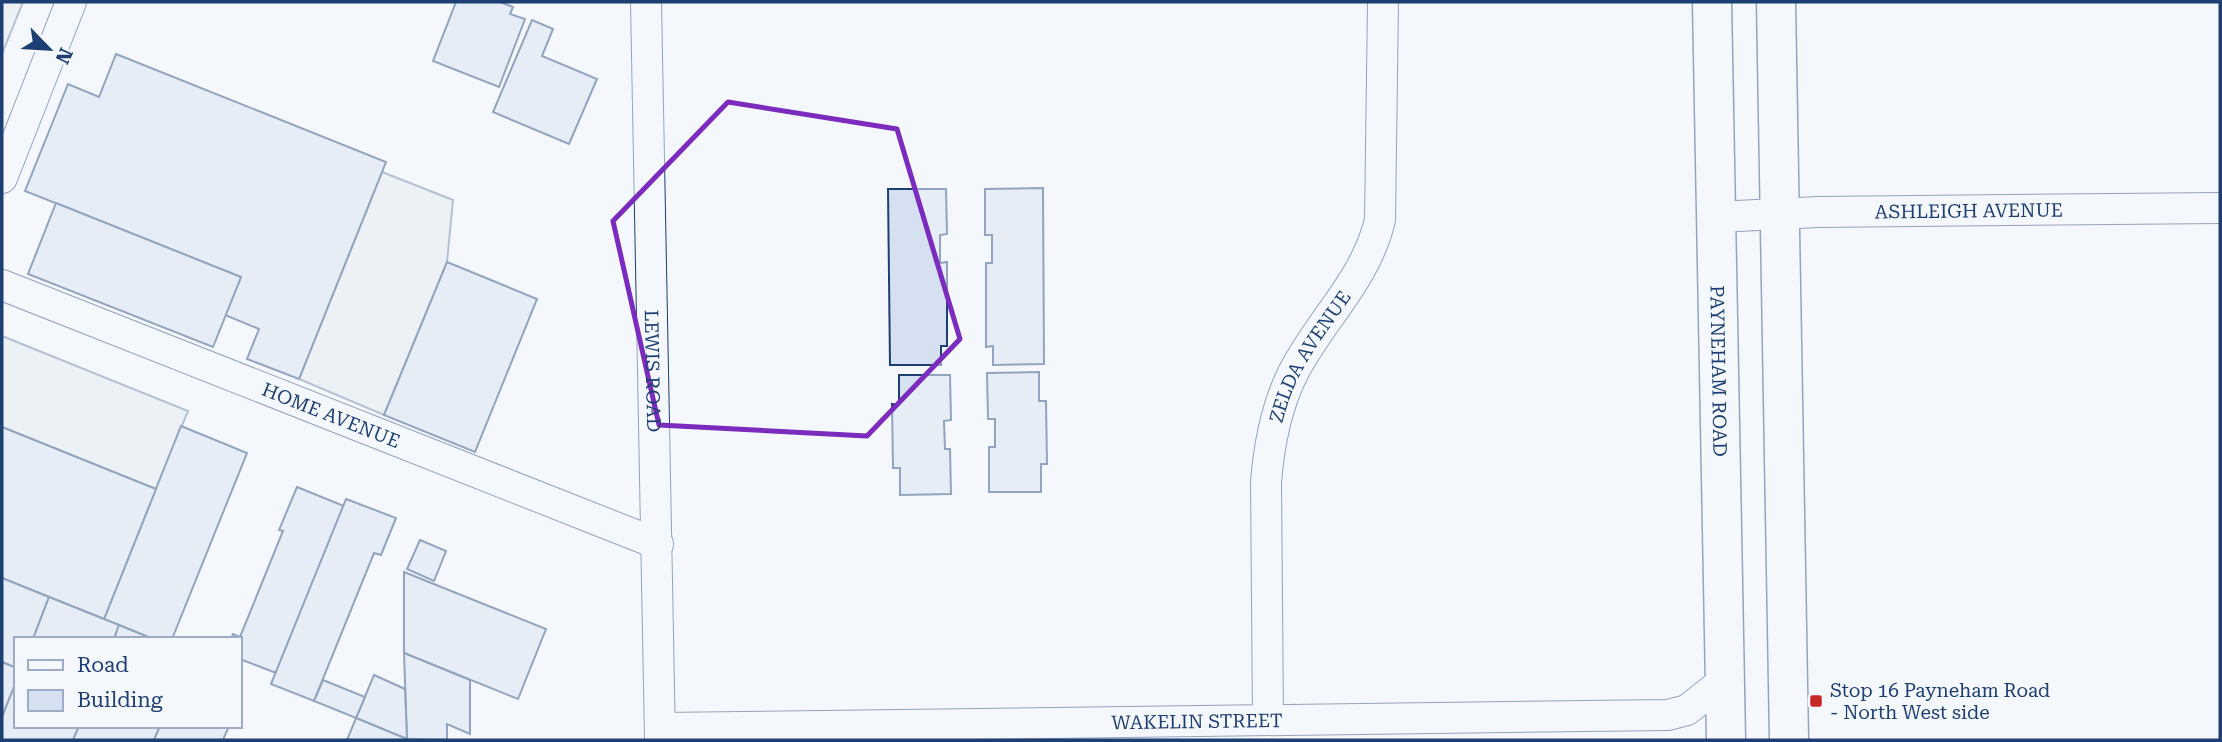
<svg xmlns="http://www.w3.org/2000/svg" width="2222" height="742" font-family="'Roboto Serif',serif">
  <rect width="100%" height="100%" fill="#f4f7fb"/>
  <!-- parking -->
  <g fill="#e3e8f0" stroke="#687fa3" stroke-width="2">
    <polygon points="2,2 23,2 2,54"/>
    <polygon points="382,172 453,200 447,262 384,415 299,379"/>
    <polygon points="2,336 188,411 156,489 2,427"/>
  </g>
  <!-- building -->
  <g fill="#d5e0f0" stroke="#1d3f73" stroke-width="2">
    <polygon points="456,2 500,2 513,7 510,14 525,19 499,87 433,61"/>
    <polygon points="532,20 553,29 542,56 597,79 569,144 493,112"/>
    <polygon points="116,54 386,162 299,379 247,359 259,329 225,315 241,277 25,191 68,84 99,97"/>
    <polygon points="1043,188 1044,364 993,365 993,346 986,347 986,263 992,263 992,235 985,235 985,189"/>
    <polygon points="888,189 946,189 947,234 940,235 940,263 947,262 947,346 941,346 941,365 890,365"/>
    <polygon points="56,203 241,277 213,347 28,274"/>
    <polygon points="447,262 537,299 475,452 384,415"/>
    <polygon points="1039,372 1039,401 1046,401 1047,464 1041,464 1041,492 989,492 989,447 995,447 995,419 988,419 987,373"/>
    <polygon points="899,375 950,375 951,420 944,421 945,449 950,449 951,494 900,495 900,468 893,468 892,404 899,405"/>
    <polygon points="181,426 247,453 172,639 153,639 104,619"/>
    <polygon points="2,427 156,489 104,619 2,578"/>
    <polygon points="297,487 344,506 276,673 240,659 240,639 231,639 233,634 240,637 283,531 279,530"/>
    <polygon points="346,499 396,518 381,555 374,553 314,701 271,684"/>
    <polygon points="420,540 446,551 434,581 407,569"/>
    <polygon points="404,572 546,629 518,699 404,653"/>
    <polygon points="2,578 49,597 33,639 16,639 16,668 2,662"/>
    <polygon points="49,597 119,625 114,639 33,639"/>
    <polygon points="119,625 153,639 114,639"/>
    <polygon points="404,653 470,680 470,734 447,724 447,740 407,739"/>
    <polygon points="2,662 16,668 16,682 2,717"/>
    <polygon points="374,675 405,689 407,739 356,718"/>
    <polygon points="323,680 365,697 356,718 314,701"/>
    <polygon points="16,682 16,726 79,726 73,740 2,740 2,717"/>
    <polygon points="356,718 407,739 406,740 347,740"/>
    <polygon points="79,726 160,726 154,740 73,740"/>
    <polygon points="160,726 229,726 223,740 154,740"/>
  </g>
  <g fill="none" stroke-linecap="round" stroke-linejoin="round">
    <defs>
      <g id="minor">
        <path id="s1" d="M646 2 660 740"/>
        <polyline points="2,178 71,2"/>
        <path id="s2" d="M1717 217 1818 212 2220 208"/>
        <path id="s3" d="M2 285 658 544"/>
        <path id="s4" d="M1268 720 1266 482C1269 445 1276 407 1293 373 1320 320 1366 280 1380 220L1383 2"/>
        <path id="s5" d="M660 728 1668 715 1687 710 1725 680"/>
      </g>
      <g id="primary">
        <path id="s6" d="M1712 2 1726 740"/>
        <polyline points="1776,2 1789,740"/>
      </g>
    </defs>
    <!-- minor casing -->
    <use href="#minor" stroke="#1d3f73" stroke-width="32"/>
    <!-- primary casing -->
    <use href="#primary" stroke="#1d3f73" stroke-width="41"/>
    <!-- minor -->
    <use href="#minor" stroke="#f4f7fb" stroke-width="30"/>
    <!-- primary -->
    <use href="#primary" stroke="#f4f7fb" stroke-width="38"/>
  </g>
  <!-- marked area -->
  <path d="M0 0H2222V742H0ZM728 102 897 129 960 339 867 436 659 425 613 221Z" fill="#f4f7fb" fill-opacity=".55" fill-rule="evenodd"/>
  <path fill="none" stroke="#7b2cbf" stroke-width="5" stroke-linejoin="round" d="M728 102 897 129 960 339 867 436 659 425 613 221Z"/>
  <!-- markers -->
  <rect fill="#c62828" stroke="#f4f7fb" stroke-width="2.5" x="1809" y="694" width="14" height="14" rx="3.5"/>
  <g text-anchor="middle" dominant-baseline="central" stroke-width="5" stroke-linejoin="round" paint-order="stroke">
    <!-- street labels -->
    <g font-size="19" fill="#1d3f73" stroke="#f4f7fb">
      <text stroke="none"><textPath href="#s2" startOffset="252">ASHLEIGH AVENUE</textPath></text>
      <text stroke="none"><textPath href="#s4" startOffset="373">ZELDA AVENUE</textPath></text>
      <text stroke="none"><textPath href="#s1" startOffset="369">LEWIS ROAD</textPath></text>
      <text stroke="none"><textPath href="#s6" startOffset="369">PAYNEHAM ROAD</textPath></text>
      <text stroke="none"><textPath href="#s3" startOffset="354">HOME AVENUE</textPath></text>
      <text stroke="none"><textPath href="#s5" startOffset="537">WAKELIN STREET</textPath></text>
    </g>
    <!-- poi labels -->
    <g font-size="19" fill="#1d3f73" stroke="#f4f7fb" text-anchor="start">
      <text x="1830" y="690">Stop 16 Payneham Road<tspan x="1830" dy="22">- North West side</tspan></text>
    </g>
  </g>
  <!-- border -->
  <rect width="2222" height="742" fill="none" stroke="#1d3f73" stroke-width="7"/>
  <!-- legend -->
  <rect x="14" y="637" width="228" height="91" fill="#f4f7fb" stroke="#9eadc5" stroke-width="2"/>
  <rect x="28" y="660" width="35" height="10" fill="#f4f7fb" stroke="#9eadc5" stroke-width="2"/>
  <text x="77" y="672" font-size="21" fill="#1d3f73">Road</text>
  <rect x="28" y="690" width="35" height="21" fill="#d5e0f0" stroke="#9eadc5" stroke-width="2"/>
  <text x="77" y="707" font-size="21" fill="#1d3f73">Building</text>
  <!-- north arrow -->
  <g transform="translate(49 49) rotate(115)" stroke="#f4f7fb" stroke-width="5" paint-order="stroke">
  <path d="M0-5L12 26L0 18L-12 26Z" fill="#1d3f73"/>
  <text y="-10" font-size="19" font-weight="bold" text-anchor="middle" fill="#1d3f73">N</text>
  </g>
</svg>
